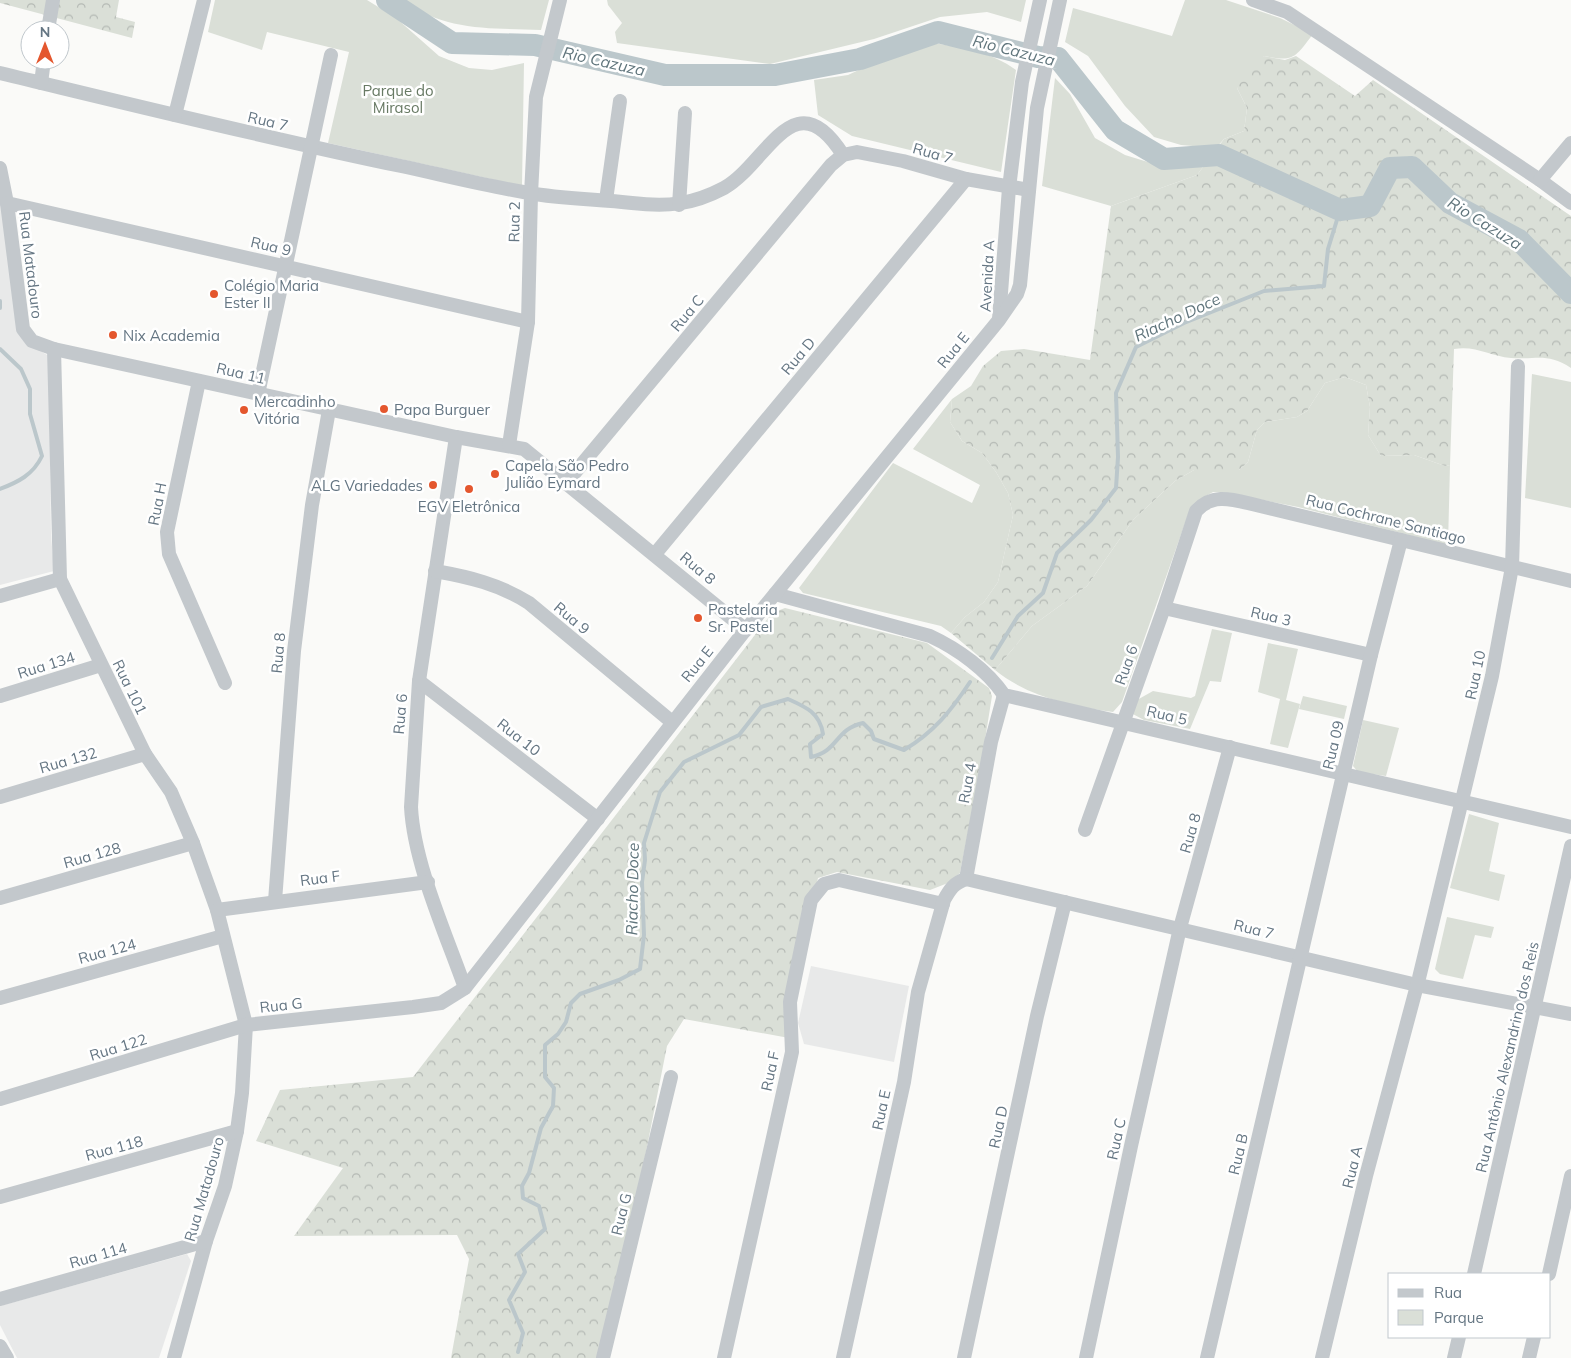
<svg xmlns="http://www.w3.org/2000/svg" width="1571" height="1358" font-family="Mulish,sans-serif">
  <defs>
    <pattern id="forest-crowns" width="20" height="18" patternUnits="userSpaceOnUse" patternTransform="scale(1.25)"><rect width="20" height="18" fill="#dadfd7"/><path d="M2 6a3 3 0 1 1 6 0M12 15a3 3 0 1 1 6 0" fill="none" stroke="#b4b9b4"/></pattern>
  </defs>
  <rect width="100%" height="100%" fill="#fafaf8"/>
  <!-- built -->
  <g fill="#e8e9e9">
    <polygon points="0,187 25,342 49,356 51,535 54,571 0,585"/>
    <polygon points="811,966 909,986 894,1062 804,1044 798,1023"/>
    <polygon points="187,1254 191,1261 159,1358 17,1358 0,1325 0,1306"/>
  </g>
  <!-- green -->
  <g fill="#dadfd7">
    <polygon points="215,0 367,0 396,18 439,56 469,68 492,70 524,63 522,186 328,143 349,52 267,32 262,50 208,32"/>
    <path d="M405 0H549L541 30C496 28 441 32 405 0Z"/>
    <polygon points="607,0 1026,0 1021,22 987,12 940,17 874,39 770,64 617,43 615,32 622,23 608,5"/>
    <path d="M1185 0H1226L1280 18 1313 34C1295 58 1294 62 1264 56L1237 88 1247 108 1244 131 1224 139 1216 148 1181 145 1154 137 1125 106 1088 56 1065 42 1073 8 1172 36Z"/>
    <path d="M931 43C958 46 994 53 1016 70L1001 172 852 136 818 115 814 80 848 75 908 47Z"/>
    <polygon points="1055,78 1070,94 1095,138 1125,155 1161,166 1203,167 1197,175 1111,206 1042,186"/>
    <polygon points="1532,374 1571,382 1571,508 1525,498"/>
    <path d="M1345 377 1366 385 1370 407 1368 435 1381 456 1414 455 1445 466 1450 465 1448 545 1298 507 1227 493 1213 492 1199 500 1190 509 1122 702 1113 712C1072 706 1028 697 995 670L1032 626 1087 586 1133 520 1175 481 1194 470H1239L1248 462 1257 430 1265 422 1297 417 1307 411 1325 383Z"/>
    <polygon points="952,399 950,422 962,441 982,453 996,472 1008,493 1013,515 998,582 984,602 965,617 951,633 941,626 803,593 799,588 893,463 972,503 980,485 913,449"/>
    <polygon points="1212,629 1232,633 1221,682 1210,681 1190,729 1144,720 1131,713 1137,700 1153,691 1191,698 1195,696"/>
    <polygon points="1268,643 1298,649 1286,700 1300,704 1288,748 1270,744 1280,699 1258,692"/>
    <polygon points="1303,696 1347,706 1344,719 1299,709"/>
    <polygon points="1363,720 1399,728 1386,776 1358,772 1353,766"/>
    <polygon points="1469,814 1499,823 1489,871 1505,875 1499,901 1450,888"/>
    <polygon points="1447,917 1494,927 1491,938 1475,935 1463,979 1440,974 1435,969"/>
  </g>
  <!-- forest -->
  <g fill="url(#forest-crowns)">
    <polygon points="0,0 119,0 116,17 135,22 132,38 0,3"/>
    <path d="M1264 56 1285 60 1296 56 1355 96 1373 80 1571 216V368C1547 352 1536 360 1511 358 1490 356 1475 345 1454 349L1450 465 1445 466 1414 455 1381 456 1368 435 1370 407 1366 385 1345 377 1325 383 1307 411 1297 417 1265 422 1257 430 1248 462 1239 470H1194L1175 481 1133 520 1087 586 1032 626 995 670 951 633 965 617 984 602 998 582 1013 515 1008 493 996 472 982 453 962 441 950 422 952 399 971 386 983 366 1001 351 1024 349 1090 360 1111 206 1197 175 1224 139 1244 131 1247 108 1237 88 1244 67Z"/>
    <polygon points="785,608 927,643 989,688 992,696 980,771 960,873 948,883 930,890 837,872 818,878 788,1005 789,1038 684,1019 667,1046 605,1358 451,1358 469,1259 457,1235 294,1236 343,1168 256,1141 280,1090 413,1077 772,613"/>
  </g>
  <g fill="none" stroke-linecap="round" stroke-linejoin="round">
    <!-- stream -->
    <g stroke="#bbc7cb" stroke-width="4">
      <polyline points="0,301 0,308"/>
      <path d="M0 349 21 369 30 389V414L42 456C33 475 18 482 0 489"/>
      <polyline points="992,658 1018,616 1043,593 1057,553 1091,520 1116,488 1118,457 1116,393 1136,347 1184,323 1264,291 1324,286 1328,249 1340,210"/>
      <path d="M518 1352 523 1333 509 1300 525 1272 518 1254 545 1229 539 1206 523 1198 522 1186 529 1173 541 1128 553 1106 554 1088 545 1077V1045L558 1034 566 1022 571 1003 580 994 619 980 640 969 644 935 642 882 645 860 644 843 660 792 684 762 739 735 761 707 788 699C806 707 820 713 823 734L810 744 811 757C838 752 835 729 863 723L871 731 874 739 904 750C934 732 951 711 970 682"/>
    </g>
    <!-- river -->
    <polyline stroke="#bbc7cb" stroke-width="22" points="387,0 452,43 535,45 665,75 775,75 860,59 938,32 1038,57 1058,58 1115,130 1164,159 1219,155 1340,210 1370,206 1390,168 1412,167 1450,203 1519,240 1571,293"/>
    <!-- street -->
    <g stroke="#c3c8cc" stroke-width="14">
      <polyline points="1253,0 1287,12 1540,180 1571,203"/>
      <polyline points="48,30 53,0"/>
      <path d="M0 73C133 105 266 138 401 166 443 175 486 186 529 193 562 199 598 199 632 203 667 207 692 205 724 188 767 164 794 77 843 155"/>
      <polyline points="41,83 44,60"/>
      <polyline points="175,115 204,0"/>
      <polyline points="0,168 7,203 23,329 32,341 54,349 456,437 524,449 746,630"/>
      <polyline points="1540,180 1571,143"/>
      <polyline points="606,200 620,101"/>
      <polyline points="7,203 528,322"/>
      <polyline points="679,205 685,113"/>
      <polyline points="999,319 1009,188 1022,82 1040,0"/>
      <polyline points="54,349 60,579 145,754 171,792 193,843 217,910 246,1025 242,1093 237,1131 225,1186 206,1241 174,1358"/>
      <polyline points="199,381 167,532 169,554 225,683"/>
      <polyline points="258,394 331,55"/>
      <path d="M456 437 419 681 411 807C414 864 446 934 465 988"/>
      <polyline points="509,445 528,322 531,194 536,97 560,0"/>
      <polyline points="567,482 831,165 843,155 857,152 903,161 966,179 1029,190"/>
      <polyline points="655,554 966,179"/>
      <path d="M435 571C469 577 499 584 529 603L672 722"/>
      <path d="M775 594 930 636C958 649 987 670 1004 695L1571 827"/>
      <polyline points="0,596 60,579"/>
      <polyline points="1164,608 1371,655"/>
      <polyline points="419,681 598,819"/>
      <polyline points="0,696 101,665"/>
      <polyline points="0,797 145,754"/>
      <path d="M1085 830 1164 608 1196 511C1213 492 1234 500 1256 505L1571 581"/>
      <polyline points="966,879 1417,985 1571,1014"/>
      <polyline points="966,879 991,742 1004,695"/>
      <polyline points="0,898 193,843"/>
      <polyline points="275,901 294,651 312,505 329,410"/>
      <polyline points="217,910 428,882"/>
      <polyline points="0,998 223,936"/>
      <polyline points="0,1099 246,1025 413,1007 441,1003 465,988 743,633 999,320 1017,294 1020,285 1037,108 1060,0"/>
      <polyline points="0,1197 237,1131"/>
      <polyline points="1474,1274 1571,846"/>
      <polyline points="1549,1274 1571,1176"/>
      <polyline points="0,1299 206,1241"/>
      <polyline points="0,1346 7,1358"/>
      <polyline points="603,1358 671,1077"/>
      <polyline points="724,1358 792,1052 790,1002 811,900 824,884 839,880 943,904"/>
      <path d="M843 1358 904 1082 918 992 944 900C950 889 954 883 966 879"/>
      <polyline points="964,1358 1037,1016 1065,902"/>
      <polyline points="1086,1358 1131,1146 1180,928 1230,747"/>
      <polyline points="1207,1358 1371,655 1401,540"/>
      <polyline points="1322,1358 1366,1176 1419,978 1492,676 1512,567 1518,366"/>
      <polyline points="1454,1358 1459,1337"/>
      <polyline points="1529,1358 1534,1337"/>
    </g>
  </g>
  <!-- markers -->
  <g fill="#e4572e" stroke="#fff" stroke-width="2">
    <circle cx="214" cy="294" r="5"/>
    <circle cx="113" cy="335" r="5"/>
    <circle cx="384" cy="409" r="5"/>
    <circle cx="244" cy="410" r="5"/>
    <circle cx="495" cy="474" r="5"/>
    <circle cx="433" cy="485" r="5"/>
    <circle cx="469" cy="489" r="5"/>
    <circle cx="698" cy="618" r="5"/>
  </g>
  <g text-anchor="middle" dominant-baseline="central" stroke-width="5" stroke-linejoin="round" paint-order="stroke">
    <!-- park labels -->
    <g font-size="15" fill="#687a64" stroke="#fff">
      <text x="398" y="90">Parque do<tspan x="398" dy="17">Mirasol</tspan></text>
    </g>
    <!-- street labels -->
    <g font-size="15" fill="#657683" stroke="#fff">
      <text transform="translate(268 121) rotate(13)">Rua 7</text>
      <text transform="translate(933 153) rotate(16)">Rua 7</text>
      <text transform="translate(514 222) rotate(-89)">Rua 2</text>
      <text transform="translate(271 246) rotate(13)">Rua 9</text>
      <text transform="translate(31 265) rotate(83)">Rua Matadouro</text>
      <text transform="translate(987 276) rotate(-87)">Avenida A</text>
      <text transform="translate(687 313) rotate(-50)">Rua C</text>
      <text transform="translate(953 350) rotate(-51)">Rua E</text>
      <text transform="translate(798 356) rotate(-50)">Rua D</text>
      <text transform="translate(241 373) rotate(13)">Rua 11</text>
      <text transform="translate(157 504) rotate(-79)">Rua H</text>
      <text transform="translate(1386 519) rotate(14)">Rua Cochrane Santiago</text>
      <text transform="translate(698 568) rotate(40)">Rua 8</text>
      <text transform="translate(1271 616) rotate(13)">Rua 3</text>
      <text transform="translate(572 618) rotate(40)">Rua 9</text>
      <text transform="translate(278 653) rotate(-85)">Rua 8</text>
      <text transform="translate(697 664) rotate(-51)">Rua E</text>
      <text transform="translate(46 665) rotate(-17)">Rua 134</text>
      <text transform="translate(1126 665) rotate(-70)">Rua 6</text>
      <text transform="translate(1475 675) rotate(-78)">Rua 10</text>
      <text transform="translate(130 687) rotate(64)">Rua 101</text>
      <text transform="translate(400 714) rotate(-85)">Rua 6</text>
      <text transform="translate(1167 715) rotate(13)">Rua 5</text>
      <text transform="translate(519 737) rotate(38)">Rua 10</text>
      <text transform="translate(1333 745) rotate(-77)">Rua 09</text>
      <text transform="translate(68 760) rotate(-16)">Rua 132</text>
      <text transform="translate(967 783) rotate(-80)">Rua 4</text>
      <text transform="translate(1190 833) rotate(-74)">Rua 8</text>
      <text transform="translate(92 855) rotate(-16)">Rua 128</text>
      <text transform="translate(320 878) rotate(-7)">Rua F</text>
      <text transform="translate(1254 929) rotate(14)">Rua 7</text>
      <text transform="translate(107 951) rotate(-15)">Rua 124</text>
      <text transform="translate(281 1005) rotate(-6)">Rua G</text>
      <text transform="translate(118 1047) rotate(-17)">Rua 122</text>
      <text transform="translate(1507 1057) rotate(-77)">Rua Antônio Alexandrino dos Reis</text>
      <text transform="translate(770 1071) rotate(-78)">Rua F</text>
      <text transform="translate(881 1110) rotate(-78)">Rua E</text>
      <text transform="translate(998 1127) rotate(-78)">Rua D</text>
      <text transform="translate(1116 1139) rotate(-78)">Rua C</text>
      <text transform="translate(114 1148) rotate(-15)">Rua 118</text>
      <text transform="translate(1238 1154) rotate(-77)">Rua B</text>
      <text transform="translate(1352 1167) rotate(-76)">Rua A</text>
      <text transform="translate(204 1189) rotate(-74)">Rua Matadouro</text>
      <text transform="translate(621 1214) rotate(-76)">Rua G</text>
      <text transform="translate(98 1255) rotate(-16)">Rua 114</text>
    </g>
    <!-- poi labels -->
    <g font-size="15" fill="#657683" stroke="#fff" text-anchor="start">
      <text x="224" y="285">Colégio Maria<tspan x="224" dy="17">Ester II</tspan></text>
      <text x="123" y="335">Nix Academia</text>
      <text x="254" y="401">Mercadinho<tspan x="254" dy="17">Vitória</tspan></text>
      <text x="394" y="409">Papa Burguer</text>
      <text x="505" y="465">Capela São Pedro<tspan x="505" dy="17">Julião Eymard</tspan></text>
      <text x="423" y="485" text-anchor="end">ALG Variedades</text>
      <text x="469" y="506" text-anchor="middle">EGV Eletrônica</text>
      <text x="708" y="609">Pastelaria<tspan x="708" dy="17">Sr. Pastel</tspan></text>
    </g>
    <!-- water labels -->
    <g font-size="16" font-style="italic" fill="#60757c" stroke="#fff">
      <text transform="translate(1014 50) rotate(14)">Rio Cazuza</text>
      <text transform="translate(604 61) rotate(13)">Rio Cazuza</text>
      <text transform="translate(1485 223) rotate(32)">Rio Cazuza</text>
      <text transform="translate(1177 317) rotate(-25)">Riacho Doce</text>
      <text transform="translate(632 889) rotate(-89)">Riacho Doce</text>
    </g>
  </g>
  <!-- legend -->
  <rect x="1388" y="1273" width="162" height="65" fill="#ffffff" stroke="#c1c8cd"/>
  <rect x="1398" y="1289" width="25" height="8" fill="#c3c8cc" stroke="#c1c8cd"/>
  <text x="1434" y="1298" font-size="15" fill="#657683">Rua</text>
  <rect x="1398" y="1310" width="25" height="15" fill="#dadfd7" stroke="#c1c8cd"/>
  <text x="1434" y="1323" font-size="15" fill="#657683">Parque</text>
  <!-- north arrow -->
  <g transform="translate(45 45)"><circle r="24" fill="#ffffff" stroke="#c1c8cd"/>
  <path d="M0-4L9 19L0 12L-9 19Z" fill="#e4572e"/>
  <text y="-8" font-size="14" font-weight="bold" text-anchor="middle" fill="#657683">N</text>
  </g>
</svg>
